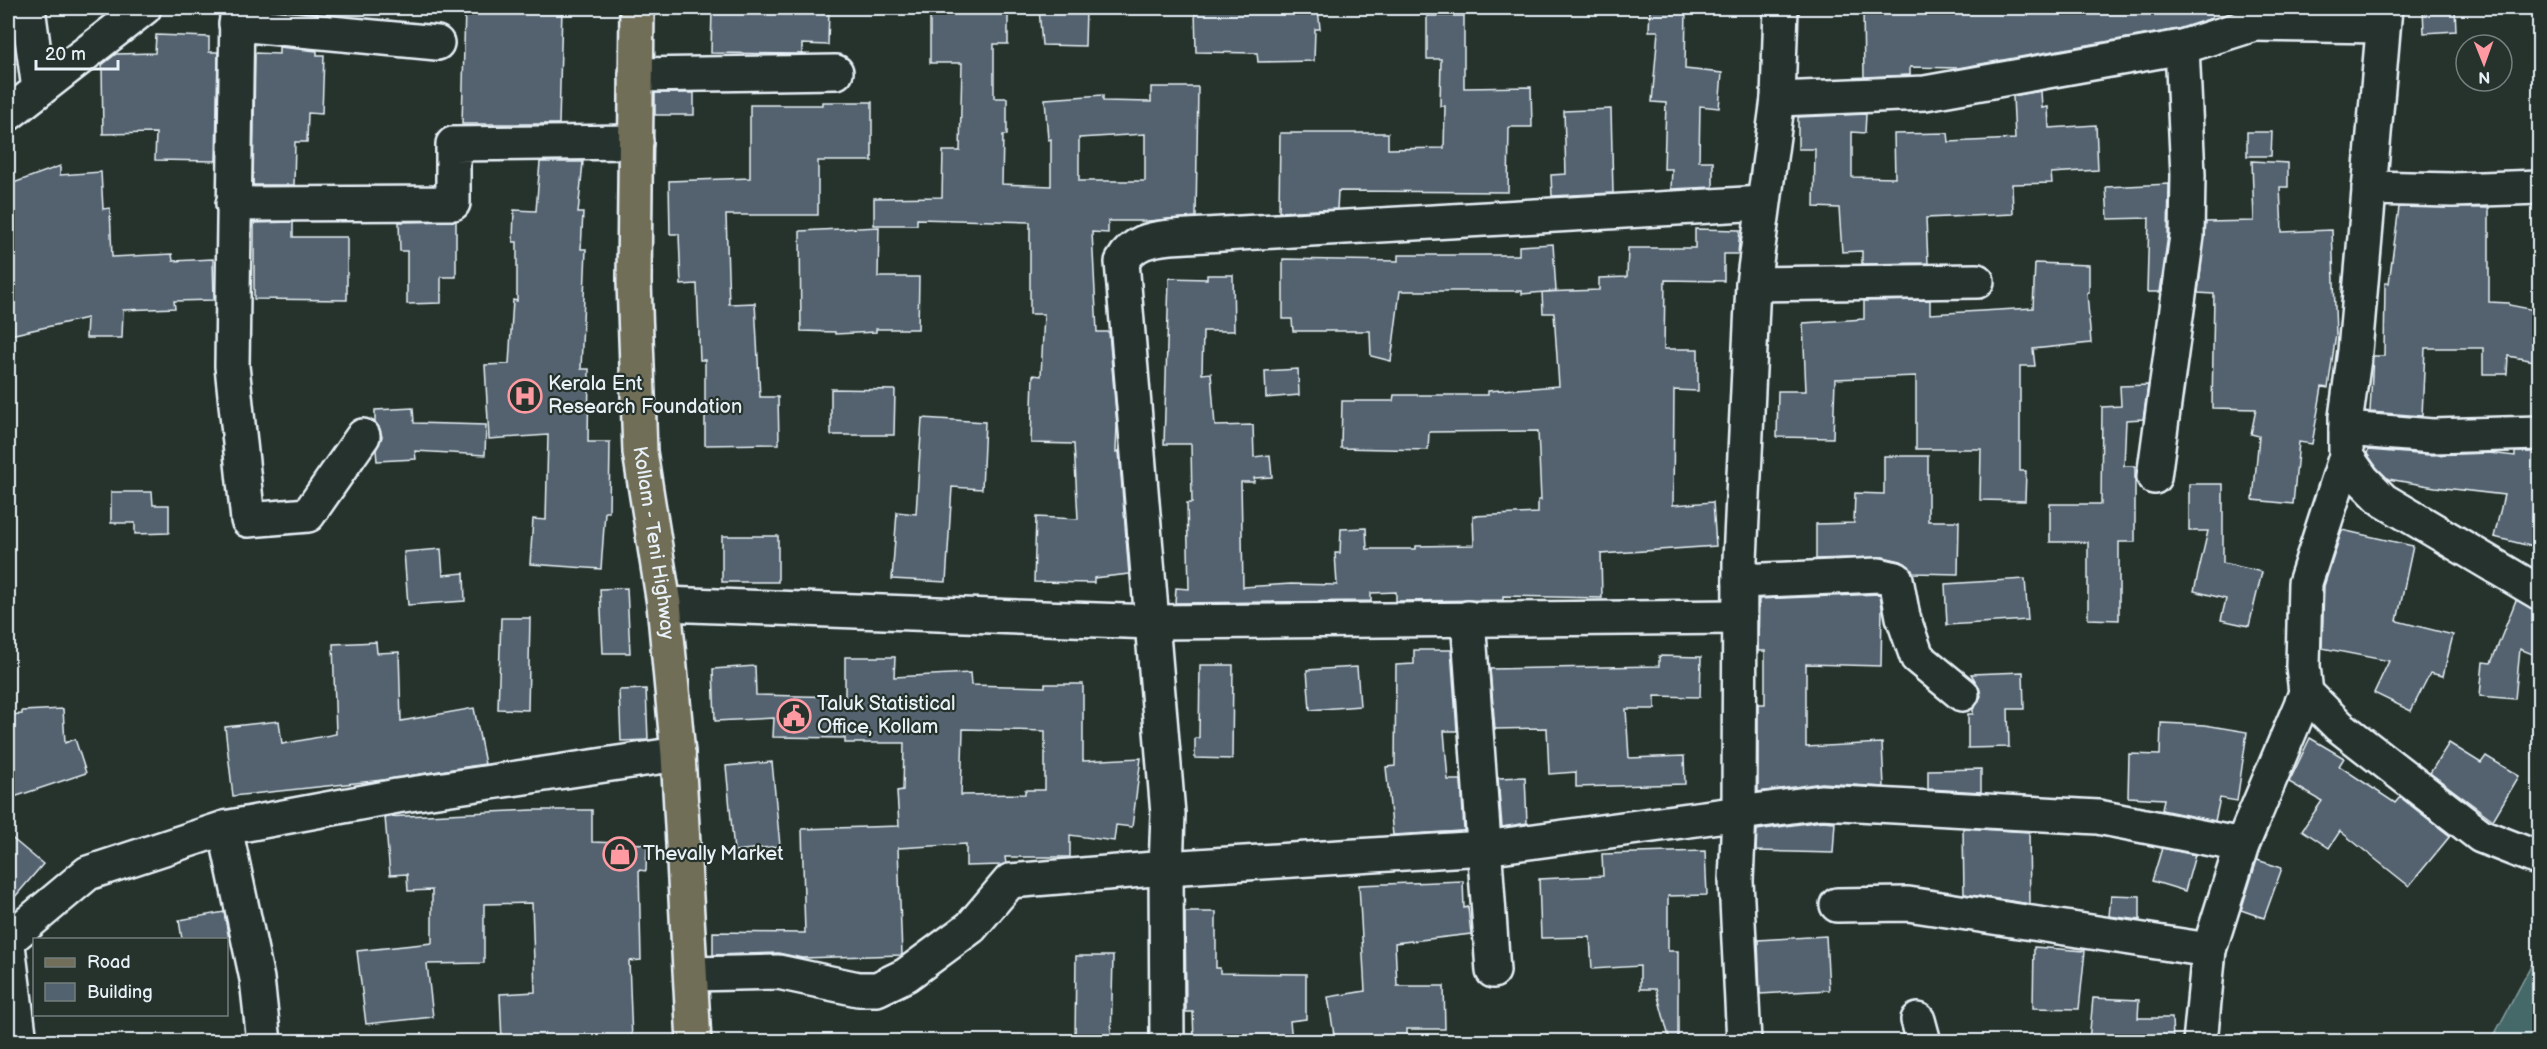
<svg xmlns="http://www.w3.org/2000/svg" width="2547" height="1049" font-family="'Balsamiq Sans',sans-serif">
  <rect width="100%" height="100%" fill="#26332d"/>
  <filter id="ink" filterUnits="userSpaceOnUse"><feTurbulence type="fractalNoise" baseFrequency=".0167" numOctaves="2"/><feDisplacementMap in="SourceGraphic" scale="12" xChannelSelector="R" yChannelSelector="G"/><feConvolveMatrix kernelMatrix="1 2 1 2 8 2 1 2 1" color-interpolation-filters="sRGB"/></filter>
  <g filter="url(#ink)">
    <!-- water -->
    <polygon fill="#446968" stroke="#869fa2" stroke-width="1.5" points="2539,951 2539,1041 2491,1041"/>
    <!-- building -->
    <g fill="#52626e" stroke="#e8f1f8" stroke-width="1.5" fill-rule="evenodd">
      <polygon points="280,8 318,8 318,13 280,9"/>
      <polygon points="465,8 562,8 559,124 462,124"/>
      <polygon points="712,8 829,9 828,45 802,44 802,54 711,53"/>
      <polygon points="1039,8 1086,8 1085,46 1042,45"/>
      <polygon points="1195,8 1318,8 1320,29 1315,29 1314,61 1258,62 1257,53 1196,52"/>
      <polygon points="1650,8 1686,8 1685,69 1722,73 1719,108 1700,106 1699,161 1713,161 1713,187 1671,189 1672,169 1664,169 1666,103 1652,102 1658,31 1649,31"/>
      <polygon points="1863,8 2212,8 2212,18 2178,29 1958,68 1910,67 1910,75 1864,77"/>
      <polygon points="2423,8 2455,8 2456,31 2424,33"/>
      <path d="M930 14H1008V44H994V98H1007V135H1003L1002 184 1051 186V139L1048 140 1045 99 1103 95V101L1151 102V87H1198L1196 217 1149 221H1108V233L1092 232 1097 332H1109L1117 425 1116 452 1119 451 1129 574 1094 578V583L1034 582 1036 517 1078 519 1074 444 1031 443 1033 375 1041 376 1044 314H1030V222L917 219V225H874V198L942 197 943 151H960L962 63H930ZM1145 134V181H1079V138Z"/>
      <polygon points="1427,16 1464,16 1464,88 1531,87 1532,127 1509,127 1508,192 1338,191 1337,209 1279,212 1280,133 1388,133 1388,149 1444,148 1445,106 1440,106 1441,59 1427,59"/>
      <polygon points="156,35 209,37 209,52 218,52 216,161 155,160 156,133 103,134 102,65 116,54 155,53"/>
      <polygon points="279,47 317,51 317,55 324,55 322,114 308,113 307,142 295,142 294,185 253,185 255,53 279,54"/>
      <polygon points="2041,91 2042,108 2048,107 2049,128 2096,125 2098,170 2051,173 2052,183 2012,184 2013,214 1926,218 1928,263 1862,264 1862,251 1842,252 1839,208 1814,207 1815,149 1798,149 1798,117 1866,114 1865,133 1852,132 1852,177 1895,178 1894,134 1948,133 1949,142 2015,139 2013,96"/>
      <rect x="655" y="93" width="39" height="22"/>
      <polygon points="822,102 872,102 872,161 818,161 818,215 726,215 729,304 755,303 760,397 778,397 779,444 705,445 705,360 700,360 697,284 681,285 679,234 670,234 669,181 750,178 750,105 822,105"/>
      <polygon points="1611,109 1613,193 1552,196 1551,175 1566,174 1564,111"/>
      <polygon points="2247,132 2272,132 2271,156 2247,156"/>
      <polygon points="2252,161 2288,163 2288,187 2280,187 2282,232 2332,230 2336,334 2328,388 2322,387 2312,444 2299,442 2293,504 2253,500 2259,436 2251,434 2256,409 2212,408 2214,294 2198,293 2206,222 2254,221"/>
      <polygon points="540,162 583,162 578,213 583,213 581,249 586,249 581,369 589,369 588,442 610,442 609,512 605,512 601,569 530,564 533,519 546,520 548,435 489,439 485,365 509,364 513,300 517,301 517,242 513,242 514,210 536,211"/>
      <polygon points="60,166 60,175 101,172 103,209 110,208 112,257 172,254 173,261 213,259 214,300 174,301 175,308 123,310 122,338 86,338 87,318 10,335 8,322 8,185"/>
      <polygon points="2169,184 2168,235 2160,292 2147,292 2149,218 2108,219 2106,187"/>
      <polygon points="2399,207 2489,208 2489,302 2509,303 2509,305 2540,311 2540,362 2508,356 2507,374 2483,374 2483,348 2425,348 2422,416 2370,412 2373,356 2384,356 2385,283 2389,283"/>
      <polygon points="456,221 456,277 441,277 441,303 407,304 407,251 400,251 399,222"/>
      <polygon points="293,222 293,237 347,237 347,300 254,299 254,223"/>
      <polygon points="879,227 878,277 919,277 918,329 876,329 876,332 835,334 835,332 801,331 800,231"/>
      <polygon points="1695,229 1740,230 1738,254 1724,254 1724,281 1665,280 1664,349 1698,349 1698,391 1674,390 1673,505 1713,502 1716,546 1601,554 1602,598 1503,596 1503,600 1396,601 1396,592 1371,593 1371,601 1175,603 1176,588 1189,589 1187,503 1192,503 1191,444 1164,444 1169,278 1207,279 1207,275 1233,275 1234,331 1203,331 1202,374 1211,373 1215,426 1253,425 1254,457 1270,455 1272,477 1254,478 1254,482 1241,482 1243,587 1291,584 1337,585 1335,553 1340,553 1341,529 1366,528 1367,549 1416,549 1416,546 1474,545 1473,516 1538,513 1538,500 1541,500 1538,431 1429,432 1428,450 1341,448 1342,401 1393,401 1394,395 1488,395 1488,391 1559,386 1554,313 1543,313 1542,292 1599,290 1599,278 1627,277 1628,248 1695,248"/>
      <polygon points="1553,244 1556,291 1522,294 1522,291 1400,291 1391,361 1371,356 1370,331 1293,331 1292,319 1283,319 1283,259 1398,261 1398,255 1519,255 1519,246"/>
      <polygon points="2035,263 2089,265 2089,293 2087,293 2091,343 2033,349 2035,366 2020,366 2020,471 2026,471 2025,501 1980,500 1981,449 1916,449 1916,376 1835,379 1833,438 1777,437 1778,391 1806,391 1803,323 1864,319 1864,301 1930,300 1930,314 2033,308"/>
      <polygon points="1298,369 1299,395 1266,398 1265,371"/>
      <polygon points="2148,385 2143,419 2126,420 2124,466 2135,466 2135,542 2119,542 2119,620 2088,619 2088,542 2050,542 2050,504 2101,504 2102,407 2121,406 2120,386"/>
      <polygon points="831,389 895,390 894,435 831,435"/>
      <polygon points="413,408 414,423 486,425 485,455 415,451 416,459 377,461 376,450 382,437 380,429 375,422 375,410"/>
      <polygon points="922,418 985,422 982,489 952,487 946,582 892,579 897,512 916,514"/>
      <polygon points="2368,450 2430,455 2489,453 2515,456 2515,452 2540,452 2540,524 2534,547 2494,537 2504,495 2435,487 2388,479 2377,468 2367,454"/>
      <polygon points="1884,456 1928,456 1928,521 1959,521 1958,574 1913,573 1909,566 1901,561 1883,557 1816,559 1816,524 1854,523 1855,493 1884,494"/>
      <polygon points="2189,484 2223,484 2223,563 2262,572 2249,626 2221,620 2226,599 2194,591 2208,531 2189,531"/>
      <polygon points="111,492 152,492 153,505 169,505 169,533 135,534 135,523 111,523"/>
      <polygon points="2342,530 2413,546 2397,621 2453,635 2443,676 2430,673 2411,711 2374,693 2389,661 2322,648 2324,586"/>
      <rect x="722" y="536" width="56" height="46"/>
      <polygon points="441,549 443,575 464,573 465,601 408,605 404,552"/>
      <polygon points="2025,579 2028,620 1947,625 1945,584"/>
      <polygon points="627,588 630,653 603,653 600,589"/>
      <polygon points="1880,594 1882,608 1881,666 1806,664 1806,747 1882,743 1884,787 1822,783 1758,792 1758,704 1765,704 1765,651 1758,651 1759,599"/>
      <polygon points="2516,600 2540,612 2540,657 2520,649 2515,699 2480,696 2483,662 2491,663"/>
      <polygon points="501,618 530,618 528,710 498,709"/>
      <polygon points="376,642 377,653 399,652 401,721 474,708 485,764 383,780 233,796 225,727 279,721 282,744 336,734 333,644"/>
      <polygon points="1414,650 1451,650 1457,731 1444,731 1448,780 1461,780 1464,831 1393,835 1386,767 1395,766 1396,665 1414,664"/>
      <polygon points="1659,656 1701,657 1700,697 1655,696 1655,709 1626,709 1629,758 1684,756 1685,784 1576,787 1576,772 1549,774 1547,728 1495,729 1490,669 1659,666"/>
      <path d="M845 657H895L894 677 970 673 971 685 1045 687V684H1083V761L1141 758 1132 827 1116 825 1114 841 1070 835V857H1005L1006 864 1003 865 966 866V844L898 848 902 955 802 958 778 953 713 955V932L805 933 802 829 899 826 897 791 903 790 904 743H845V738L773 737 774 718 715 721 713 669 755 666 756 695 845 697ZM963 729 1045 731V790H1025V794L961 795Z"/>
      <polygon points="1200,665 1233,665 1232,759 1195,758 1195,738 1199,738"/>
      <polygon points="1357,667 1360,706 1310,710 1307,670"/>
      <polygon points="2023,672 2024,709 2008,709 2009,747 1968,748 1968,714 1973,714 1973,709 1981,696 1979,687 1971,674"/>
      <polygon points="646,689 648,740 621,741 619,690"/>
      <polygon points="63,709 65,743 75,739 86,773 8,799 8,715 22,714 22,711"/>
      <polygon points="2161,723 2205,725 2247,732 2237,801 2220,798 2215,821 2162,810 2164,799 2128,797 2129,754 2160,755"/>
      <polygon points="2310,738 2344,758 2339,766 2395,803 2400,797 2450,836 2409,886 2340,831 2329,848 2302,830 2322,801 2289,782"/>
      <polygon points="2449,743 2481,763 2486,756 2519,776 2493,820 2430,773"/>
      <polygon points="772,762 780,846 734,851 726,766"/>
      <polygon points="1981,769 1981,792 1928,789 1928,770"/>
      <polygon points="1525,777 1527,823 1502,827 1498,778"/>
      <polygon points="532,810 592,810 592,842 647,844 646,871 639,870 641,960 629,961 632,1041 502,1041 500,994 535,992 532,903 484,904 484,963 427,964 433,1017 366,1024 357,951 432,943 432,890 408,891 407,874 390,875 385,817"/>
      <polygon points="1822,821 1835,822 1833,853 1756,851 1757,830"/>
      <polygon points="1963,828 2029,832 2030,904 1964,894"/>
      <polygon points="8,835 43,864 8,905"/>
      <polygon points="2162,848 2195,855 2185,891 2152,881"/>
      <polygon points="1705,851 1707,895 1668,896 1668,951 1678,951 1678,1041 1670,1041 1656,989 1640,989 1640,966 1592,969 1590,937 1541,938 1539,879 1603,876 1602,854"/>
      <polygon points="2257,860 2282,868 2264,918 2241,910"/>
      <polygon points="1463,881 1464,908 1468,907 1471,934 1395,943 1397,986 1444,986 1445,1029 1407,1029 1407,1041 1335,1041 1328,997 1365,991 1359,885"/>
      <polygon points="2111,895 2140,896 2140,920 2109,916"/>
      <polygon points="224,912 229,939 182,939 179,920"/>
      <polygon points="1185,912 1216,912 1216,968 1220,968 1220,973 1306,974 1306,1019 1290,1021 1292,1041 1194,1041 1193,1012 1186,1012"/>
      <polygon points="1826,936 1829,990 1760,994 1758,940"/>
      <polygon points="2034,947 2085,951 2079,1009 2033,1008"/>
      <polygon points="1076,956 1113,956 1111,1041 1075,1041"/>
      <polygon points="2093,998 2139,1000 2138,1018 2172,1018 2173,1041 2089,1041"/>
    </g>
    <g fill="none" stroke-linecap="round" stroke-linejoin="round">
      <defs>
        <g id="minor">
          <polyline points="28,8 39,89"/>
          <polyline points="237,8 232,366 248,520 308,515 363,436"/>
          <polyline points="1781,8 1778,99 1925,93 2182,47 2255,24 2253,8"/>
          <polyline points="2385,8 2355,351 2346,417 2346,456 2363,480 2383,500 2540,593"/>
          <polyline points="236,24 437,43"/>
          <polyline points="2255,24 2383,26"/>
          <polyline points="636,75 836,72"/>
          <polyline points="8,114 144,8"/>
          <polyline points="2369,188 2452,190 2540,187"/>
          <polyline points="233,204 453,203 453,144 636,142"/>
          <polyline points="1753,284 1977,281"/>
          <polyline points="2346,429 2432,436 2540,433"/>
          <polyline points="2346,456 2305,583 2303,666 2306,693 2339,726 2481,836 2540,859"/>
          <polyline points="2154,477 2187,236 2188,175 2182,47"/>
          <polyline points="1740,581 1879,575 1896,579 1903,617 1917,657 1962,694"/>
          <polyline points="664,604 1152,622 1740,617"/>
          <polyline points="1468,618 1493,971"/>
          <polyline points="225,828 257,979 264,1042"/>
          <polyline points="1837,905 1908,904 2209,950"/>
          <polyline points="8,940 88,873 225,828 397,796 678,754"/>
          <polyline points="8,945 20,1042"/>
          <polyline points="692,974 778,972 858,989 877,989 906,975 971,927 1010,881 1166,868 1484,848 1821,802 2098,817 2242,845"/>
          <polyline points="1918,1020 1924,1042"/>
          <path d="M1167 1042 1166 868 1168 814 1122 262C1133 242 1150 239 1171 237L1763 203"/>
          <polyline points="1744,1042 1736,881 1739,814 1740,560 1753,284 1778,99"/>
          <polyline points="2200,1042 2209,950 2242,845 2306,693"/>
        </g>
        <g id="major">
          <path id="s1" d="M637 8 634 281 640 452 664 604 678 754 694 1042"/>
        </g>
      </defs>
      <!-- minor casing -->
      <use href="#minor" stroke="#e8f1f8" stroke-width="38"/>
      <!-- major casing -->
      <use href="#major" stroke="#e8f1f8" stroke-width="38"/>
      <!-- minor -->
      <use href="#minor" stroke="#26332d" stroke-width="33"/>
      <!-- major -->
      <use href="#major" stroke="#716e59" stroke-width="33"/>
    </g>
  </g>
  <!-- icons -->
  <defs>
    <symbol id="hospital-ring" viewBox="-11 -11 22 22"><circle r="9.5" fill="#26332d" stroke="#ff9aa2" stroke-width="1.5"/><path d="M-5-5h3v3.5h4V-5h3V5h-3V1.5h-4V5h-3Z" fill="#ff9aa2"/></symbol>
    <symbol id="civic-ring" viewBox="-11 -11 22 22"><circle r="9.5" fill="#26332d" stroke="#ff9aa2" stroke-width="1.5"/><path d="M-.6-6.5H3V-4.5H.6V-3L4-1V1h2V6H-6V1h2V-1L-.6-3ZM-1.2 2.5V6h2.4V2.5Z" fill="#ff9aa2"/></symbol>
    <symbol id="shop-ring" viewBox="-11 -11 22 22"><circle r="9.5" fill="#26332d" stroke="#ff9aa2" stroke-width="1.5"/><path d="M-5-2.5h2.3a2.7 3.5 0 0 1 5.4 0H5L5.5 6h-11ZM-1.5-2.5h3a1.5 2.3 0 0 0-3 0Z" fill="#ff9aa2"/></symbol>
  </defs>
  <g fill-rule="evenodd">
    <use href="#hospital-ring" x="506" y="377" width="38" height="38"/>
    <use href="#civic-ring" x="775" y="697" width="38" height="38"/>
    <use href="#shop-ring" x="601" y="835" width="38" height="38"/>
  </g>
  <g text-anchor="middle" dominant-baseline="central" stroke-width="4.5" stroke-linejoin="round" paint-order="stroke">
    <!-- poi labels -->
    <g font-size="20" fill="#e8f1f8" stroke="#26332d" text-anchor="start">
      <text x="548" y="384">Kerala Ent<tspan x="548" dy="23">Research Foundation</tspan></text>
      <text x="817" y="704">Taluk Statistical<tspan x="817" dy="23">Office, Kollam</tspan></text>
      <text x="643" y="854">Thevally Market</text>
    </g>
    <!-- street labels -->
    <g font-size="20" fill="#e8f1f8" stroke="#26332d">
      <text stroke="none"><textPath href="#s1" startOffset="536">Kollam - Teni Highway</textPath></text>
    </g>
  </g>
  <!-- margin -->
  <rect width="2547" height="1049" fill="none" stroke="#26332d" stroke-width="30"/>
  <rect x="15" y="15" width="2517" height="1019" fill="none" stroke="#e8f1f8" stroke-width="2" filter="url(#ink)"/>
  <!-- legend -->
  <rect x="33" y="938" width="195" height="78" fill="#26332d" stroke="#747f7e" stroke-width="1.5"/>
  <rect x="45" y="958" width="30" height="9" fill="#716e59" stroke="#747f7e" stroke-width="1.5"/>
  <text x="87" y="968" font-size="18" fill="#e8f1f8">Road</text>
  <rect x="45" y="983" width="30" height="18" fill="#52626e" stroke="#747f7e" stroke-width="1.5"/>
  <text x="87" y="998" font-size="18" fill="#e8f1f8">Building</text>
  <!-- north arrow -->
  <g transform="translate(2484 63) rotate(179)"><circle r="28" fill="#26332d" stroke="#747f7e" stroke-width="1.5"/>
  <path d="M0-4.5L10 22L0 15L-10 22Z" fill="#ff9aa2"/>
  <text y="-9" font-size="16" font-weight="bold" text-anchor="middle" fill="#e8f1f8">N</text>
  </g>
  <!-- scale -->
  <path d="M36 60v9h82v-9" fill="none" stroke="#e8f1f8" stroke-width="3"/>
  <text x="45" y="60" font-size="18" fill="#e8f1f8" stroke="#26332d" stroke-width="4.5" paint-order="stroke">20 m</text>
</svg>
